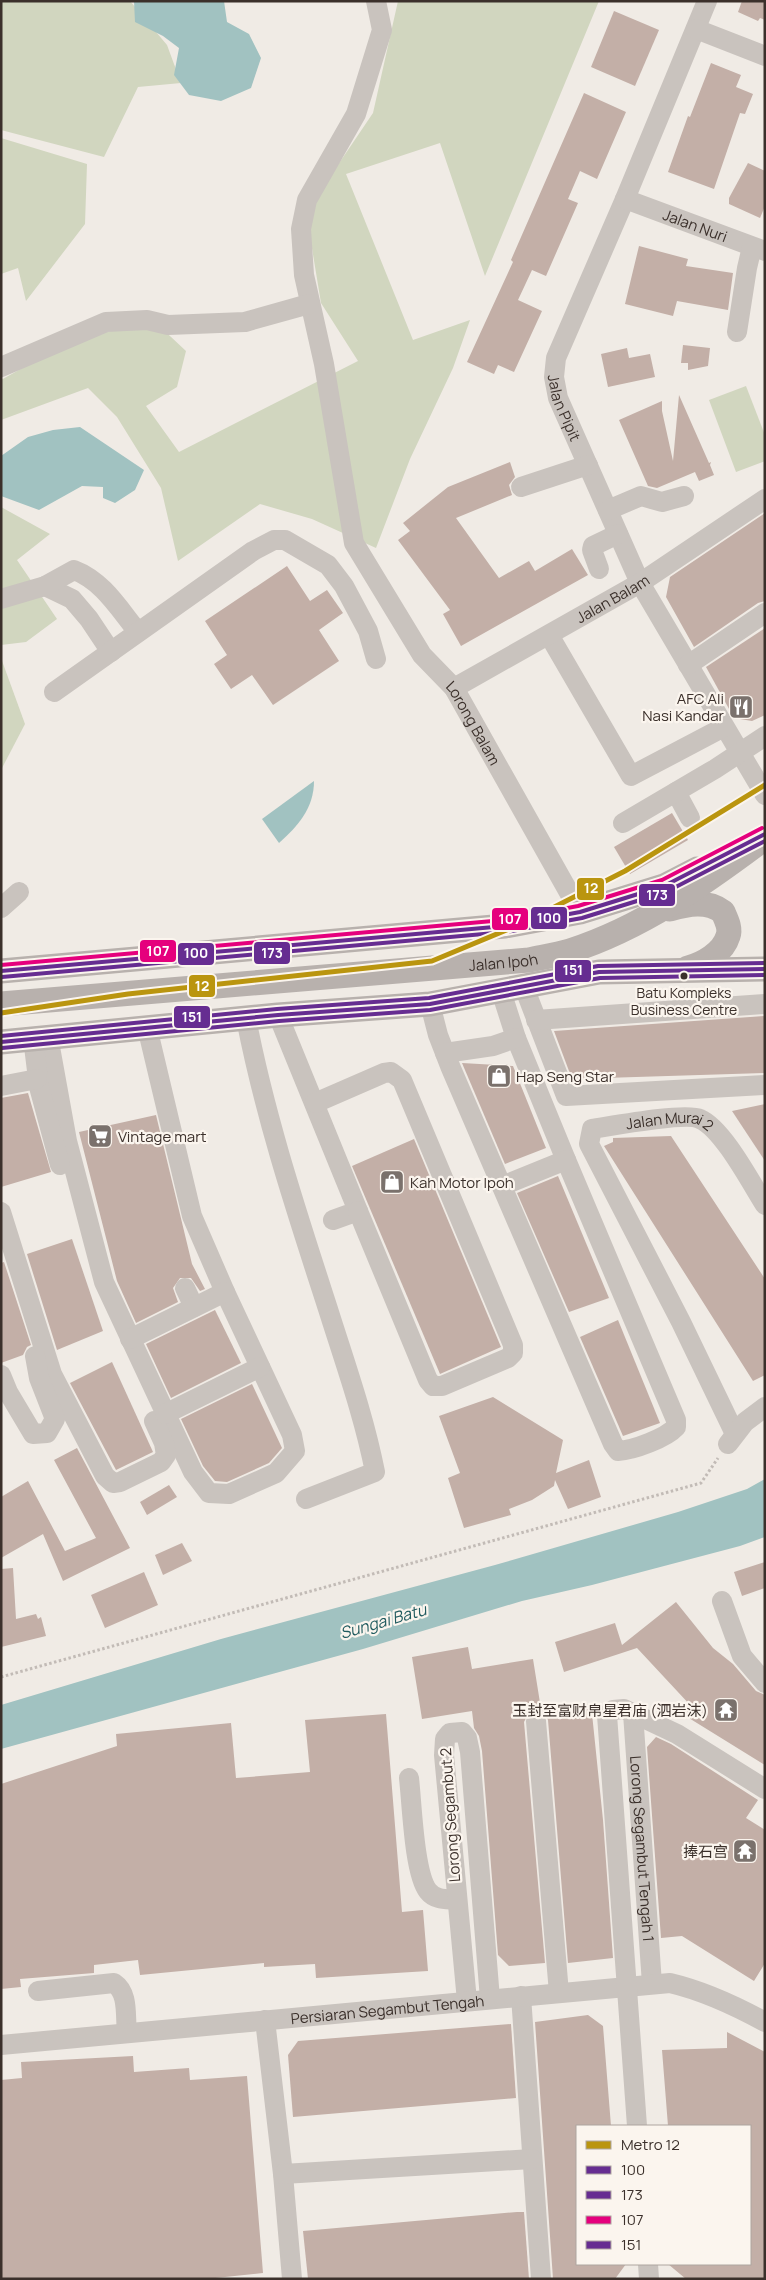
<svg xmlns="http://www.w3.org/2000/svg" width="766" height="2280" font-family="Manrope,'Noto Sans SC',sans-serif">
  <rect width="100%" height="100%" fill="#f0ebe5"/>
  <!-- green -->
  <g fill="#d1d6bf">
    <polygon points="1,1 130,1 167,45 181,83 138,87 104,157 1,130"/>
    <polygon points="398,1 599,1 485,276 440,143 346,174 413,340 470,320 453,368 410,459 376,548 312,519 260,504 178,561 161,488 117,417 88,388 1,420 1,380 26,366 106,332 155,322 186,351 177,387 146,406 179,452 358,361 321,303 306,212 373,113"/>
    <polygon points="1,138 87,164 85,224 26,301 18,268 1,274"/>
    <polygon points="746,386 765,435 765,461 736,472 709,400"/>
    <polygon points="1,507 50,534 17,560 57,619 26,642 1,645"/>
    <polygon points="1,658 25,724 1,770"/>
  </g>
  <!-- water -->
  <g fill="#a1c2c1">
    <polygon points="134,1 224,1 227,22 249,34 261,58 251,88 221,101 189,95 174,75 179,48 163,36 135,22"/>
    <polygon points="80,427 144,470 135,490 115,503 103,498 103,487 82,486 39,510 1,496 1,456 28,437 53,430"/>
    <path d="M314 781C314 808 298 826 279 843L262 819Z"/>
    <polygon points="765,1479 765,1537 740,1546 592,1585 522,1601 363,1649 1,1749 1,1705 221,1639 495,1565 678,1512 747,1489"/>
  </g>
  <!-- building -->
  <g fill="#c3afa7">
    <polygon points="742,1 765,1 765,20 760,18 758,21 738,12"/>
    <polygon points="614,11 659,30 635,86 591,67"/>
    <polygon points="711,63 741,75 736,87 753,94 745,114 740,113 714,189 668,172 688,116 690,117"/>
    <polygon points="584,93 626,112 597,179 580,171 568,199 578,203 546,276 532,270 518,300 542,311 514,372 498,365 494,374 467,362 513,262 511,260"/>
    <polygon points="748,163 765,171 765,206 760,218 729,204 729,198"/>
    <polygon points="639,246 688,259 686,266 733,273 728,310 677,301 673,316 625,304"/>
    <polygon points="683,345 710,348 708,366 688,370 688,363 681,363"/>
    <polygon points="627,348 629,358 650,354 655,377 608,387 601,354"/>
    <polygon points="679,395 709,463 711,462 710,465 714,475 699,481 695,472 657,488 648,486 619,420 662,401 662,411 673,461"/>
    <polygon points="510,462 515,477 509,485 512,495 456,518 499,578 529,561 535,571 572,549 588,575 461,646 443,614 450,610 398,540 410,531 403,523 448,487"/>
    <polygon points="765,513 765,601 758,603 694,647 666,597 670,577"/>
    <polygon points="287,566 310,601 327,590 343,613 319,630 339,661 273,705 252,675 231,689 214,664 227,655 205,621"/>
    <polygon points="765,628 765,715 752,721 734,718 706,667"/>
    <polygon points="672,813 688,840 630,874 614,847"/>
    <polygon points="765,1016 765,1073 572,1079 554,1031"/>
    <polygon points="462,1063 513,1066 546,1148 505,1164"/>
    <polygon points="28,1093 51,1172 1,1187 1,1098"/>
    <polygon points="765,1104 765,1161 732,1111"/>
    <polygon points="156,1115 192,1264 205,1289 200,1291 191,1278 180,1278 173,1288 178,1302 136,1323 117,1281 79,1132"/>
    <polygon points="671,1136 765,1279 765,1375 753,1381 604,1146 613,1142 613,1138"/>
    <polygon points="414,1139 501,1347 440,1374 352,1166"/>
    <polygon points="558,1176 609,1298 569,1312 517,1193"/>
    <polygon points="72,1239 103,1331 57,1350 27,1254"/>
    <polygon points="4,1262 31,1345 27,1347 23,1355 1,1363 1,1263"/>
    <polygon points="215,1310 241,1363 171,1398 146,1344"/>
    <polygon points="618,1320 660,1423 623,1436 580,1337"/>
    <polygon points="112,1362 153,1452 116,1470 70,1383"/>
    <polygon points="252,1384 282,1448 269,1463 227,1482 215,1481 203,1466 181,1419"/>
    <polygon points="493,1397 563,1440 556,1473 589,1460 601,1497 568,1509 555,1480 554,1486 532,1500 509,1509 511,1515 464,1528 448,1478 460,1473 439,1416"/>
    <polygon points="77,1448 130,1548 63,1581 43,1534 1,1558 1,1497 28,1481 65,1551 96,1538 54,1460"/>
    <polygon points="169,1485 177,1497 147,1515 140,1502"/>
    <polygon points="182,1543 192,1561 163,1575 155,1555"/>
    <polygon points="765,1562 765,1588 742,1596 734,1572"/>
    <polygon points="13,1568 16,1619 36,1614 38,1619 41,1617 46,1636 1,1647 1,1569"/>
    <polygon points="144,1572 158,1605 105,1628 91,1595"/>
    <polygon points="676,1602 713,1648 733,1664 756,1691 765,1695 765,1765 684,1715 691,1706 637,1648 564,1672 555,1642 615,1623 622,1645"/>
    <polygon points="468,1647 472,1669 533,1659 541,1709 591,1704 603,1820 613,1958 568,1963 548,1720 545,1714 535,1709 529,1712 524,1722 545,1963 509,1966 498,1955 482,1751 479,1736 474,1728 472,1711 422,1719 412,1657"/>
    <polygon points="386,1714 402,1912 423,1910 428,1971 316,1978 315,1964 264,1967 264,1963 140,1975 138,1960 94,1965 94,1973 20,1979 21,1987 1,1989 1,1784 117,1746 116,1734 231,1723 236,1778 310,1772 305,1720"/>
    <polygon points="656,1737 671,1744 758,1800 746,1818 765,1830 765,1963 754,1981 682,1936 661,1938 647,1747"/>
    <polygon points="588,2015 603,2026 611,2126 577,2126 577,2264 626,2264 615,2279 553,2279 535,2022"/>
    <polygon points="511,2024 516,2098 293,2117 288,2055 298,2041"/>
    <polygon points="727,2032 765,2052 765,2279 686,2279 668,2264 750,2264 750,2126 668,2126 662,2050 727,2048"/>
    <polygon points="133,2056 134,2072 189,2068 190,2080 247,2076 263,2273 206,2279 1,2279 1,2080 22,2078 21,2062"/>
    <polygon points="517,2212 524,2212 529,2279 308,2279 303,2231"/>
  </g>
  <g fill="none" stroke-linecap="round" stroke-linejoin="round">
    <!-- path -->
    <polyline stroke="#c2bbb6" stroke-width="3" stroke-dasharray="2.5 2.5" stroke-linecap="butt" points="1,1677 701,1483 718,1458"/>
    <!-- minor -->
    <g stroke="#c9c3be" stroke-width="20">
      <path id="s1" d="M376 1 382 30 356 114 307 200 301 229 304 275 324 364 354 543 422 655 454 688 580 912"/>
      <path id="s2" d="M707 1 625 199 556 358 554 377 558 398 640 583 765 795"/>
      <polyline points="696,29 765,56"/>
      <path id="s3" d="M625 199 765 251"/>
      <polyline points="737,332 747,268 752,247"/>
      <polyline points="1,367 106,322 147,320 168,325 245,322 309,304"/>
      <polyline points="521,487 588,465"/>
      <polyline points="608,510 641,496 662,502 684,496"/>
      <polyline points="599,569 592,550 593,546 618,534"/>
      <polyline points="45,586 72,599 89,619 111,652"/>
      <path d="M1 599 45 586 74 570C103 581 119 609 138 632"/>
      <polyline points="549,635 631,776 724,727"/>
      <polyline points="688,665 765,613"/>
      <path id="s4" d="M454 688 640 583 765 499"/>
      <polyline points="54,692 253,551 274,540 285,540 328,565 344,586 368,631 376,659"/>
      <polyline points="676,792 690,818"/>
      <polyline points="623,823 715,769 765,736"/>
      <polyline points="1,908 19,892"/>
      <polyline points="524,987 566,1096 765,1085"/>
      <path d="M430 1004 438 1035 450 1066 613 1444 618 1451C634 1450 666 1438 676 1427V1420L566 1160 516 1038 501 991"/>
      <polyline points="278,1015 358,1211 333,1220"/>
      <path d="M246 1018C265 1117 297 1213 328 1309 345 1363 364 1416 375 1472L306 1499"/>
      <polyline points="536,1020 765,1004"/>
      <polyline points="48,1036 67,1141 104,1282 193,1472 209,1493 229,1494 276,1473 295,1451 292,1435 225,1292 192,1216 147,1027"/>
      <polyline points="33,1038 39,1087 60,1165"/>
      <polyline points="445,1053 493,1046 516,1038"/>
      <polyline points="1,1086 37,1079"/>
      <polyline points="315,1103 384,1073 391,1072 402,1080 513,1345 513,1353 508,1358 442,1386 433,1386 428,1380 358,1211"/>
      <polyline points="502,1186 566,1160"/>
      <polyline points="1,1212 52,1374 105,1476 113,1483 120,1482 161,1462 166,1455 164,1443 154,1421"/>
      <polyline points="185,1288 194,1307"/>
      <polyline points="130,1339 225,1292"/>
      <polyline points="1,1375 8,1392 33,1434 47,1433 55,1419 39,1378 35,1356"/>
      <polyline points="165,1414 260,1367"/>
      <path id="s5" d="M735 1434 681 1322 589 1144 592 1129C612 1126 686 1112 700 1119 723 1129 751 1183 765 1205"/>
      <polyline points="728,1444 745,1422 765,1407"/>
      <polyline points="722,1601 742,1656 765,1683"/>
      <path id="s6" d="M633 1713 652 1984"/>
      <polyline points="536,1721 559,1993"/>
      <path d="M409 1778C412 1804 414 1873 428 1891 435 1900 446 1899 456 1900"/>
      <path d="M38 1991 114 1983C129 1993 125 2016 127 2033"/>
      <polyline points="521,1996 541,2279"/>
      <polyline points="467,2001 444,1755 445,1739 450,1733 462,1732 467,1738 470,1752 490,1999"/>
      <polyline points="265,2020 283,2174 292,2279"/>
      <path id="s7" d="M1 2045 670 1983C704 1991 734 2005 765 2022"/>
      <polyline points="637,2126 607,1715 613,1710 624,1709 658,1725 677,1734 765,1789"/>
      <polyline points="283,2174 532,2159"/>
      <polyline points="648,2264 649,2279"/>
    </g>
    <!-- major -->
    <g stroke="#b8b1ad" stroke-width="25">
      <path d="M670 909C688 904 707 900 723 912 726 919 731 928 728 936 723 953 703 964 688 968"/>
      <polyline points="1,971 505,926 580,912 664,886 697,869"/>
      <path id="s8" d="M1 1004 529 960C543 957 557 955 570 951 642 928 705 883 765 838"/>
      <polyline points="1,1042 278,1015 430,1004 599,972 765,969"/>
    </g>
    <defs>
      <g id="bus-1">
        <polyline points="1,971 505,926 580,912 664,886 765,834"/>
        <polyline points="1,1042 278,1015 430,1004 599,972 765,969"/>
      </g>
      <g id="bus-2">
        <polyline points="2,977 506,932 582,918 666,892 765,841"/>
        <polyline points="2,1048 279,1021 430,1010 600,978 765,975"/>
      </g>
      <polyline id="bus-3" points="1,965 504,920 578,906 662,880 762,828"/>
      <polyline id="bus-4" points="1,1036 277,1009 429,998 598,966 765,963"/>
    </defs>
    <!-- bus-1 casing -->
    <use href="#bus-1" stroke="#fbf5ee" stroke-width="8"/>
    <!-- bus-2 casing -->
    <use href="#bus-2" stroke="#fbf5ee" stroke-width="8"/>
    <!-- bus-3 casing -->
    <use href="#bus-3" stroke="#fbf5ee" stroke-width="8"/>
    <!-- bus-4 casing -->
    <use href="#bus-4" stroke="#fbf5ee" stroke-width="8"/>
    <!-- bus-1 -->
    <use href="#bus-1" stroke="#662d91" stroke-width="4"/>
    <!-- bus-2 -->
    <use href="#bus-2" stroke="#662d91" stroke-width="4"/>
    <!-- bus-3 -->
    <use href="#bus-3" stroke="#e5007d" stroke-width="4"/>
    <!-- bus-4 -->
    <use href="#bus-4" stroke="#662d91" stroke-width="4"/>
    <defs>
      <polyline id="metro-1" points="1,1013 128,994 432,961 521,924 625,871 765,785"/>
    </defs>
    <!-- metro-1 casing -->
    <use href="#metro-1" stroke="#fbf5ee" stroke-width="9"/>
    <!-- metro-1 -->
    <use href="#metro-1" stroke="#ba950f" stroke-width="5"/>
  </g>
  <!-- icons -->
  <defs>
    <symbol id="restaurant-square" viewBox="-11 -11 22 22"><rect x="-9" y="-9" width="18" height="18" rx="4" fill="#7a716c" stroke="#fbf5ee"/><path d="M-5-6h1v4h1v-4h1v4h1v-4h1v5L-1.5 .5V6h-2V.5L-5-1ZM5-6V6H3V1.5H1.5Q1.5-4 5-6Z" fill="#fff"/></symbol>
    <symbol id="shop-square" viewBox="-11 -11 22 22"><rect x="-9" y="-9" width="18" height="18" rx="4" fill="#7a716c" stroke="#fbf5ee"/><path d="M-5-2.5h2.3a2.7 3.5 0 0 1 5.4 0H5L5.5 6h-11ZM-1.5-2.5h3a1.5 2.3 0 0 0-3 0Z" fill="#fff"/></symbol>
    <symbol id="supermarket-square" viewBox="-11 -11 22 22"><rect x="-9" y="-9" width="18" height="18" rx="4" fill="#7a716c" stroke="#fbf5ee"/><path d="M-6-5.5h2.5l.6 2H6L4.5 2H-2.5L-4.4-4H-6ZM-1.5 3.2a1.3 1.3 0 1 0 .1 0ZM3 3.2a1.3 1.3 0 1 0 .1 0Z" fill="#fff"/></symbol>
    <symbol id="temple-square" viewBox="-11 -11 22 22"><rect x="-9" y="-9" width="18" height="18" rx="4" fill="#7a716c" stroke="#fbf5ee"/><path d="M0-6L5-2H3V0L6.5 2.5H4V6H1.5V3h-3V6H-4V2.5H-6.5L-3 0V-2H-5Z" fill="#fff"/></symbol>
  </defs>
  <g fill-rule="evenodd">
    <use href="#restaurant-square" x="727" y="693" width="28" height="28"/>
    <use href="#shop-square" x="485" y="1062" width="28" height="28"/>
    <use href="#supermarket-square" x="86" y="1122" width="28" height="28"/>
    <use href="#shop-square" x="378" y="1168" width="28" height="28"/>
    <use href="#temple-square" x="712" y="1696" width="28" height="28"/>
    <use href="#temple-square" x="731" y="1837" width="28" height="28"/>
  </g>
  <!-- markers -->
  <circle fill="#3b302b" stroke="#fbf5ee" stroke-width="2" cx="684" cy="976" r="4.5"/>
  <g text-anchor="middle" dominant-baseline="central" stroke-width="4.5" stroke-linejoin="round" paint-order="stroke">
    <!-- bus labels -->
    <g font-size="14" fill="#3b302b" stroke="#fbf5ee">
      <text x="684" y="992">Batu Kompleks<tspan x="684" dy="17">Business Centre</tspan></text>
    </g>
    <!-- street labels -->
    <g font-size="15" fill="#3b302b" stroke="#fbf5ee">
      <text stroke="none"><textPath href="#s3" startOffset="75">Jalan Nuri</textPath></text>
      <text stroke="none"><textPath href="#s2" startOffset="439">Jalan Pipit</textPath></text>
      <text stroke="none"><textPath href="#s4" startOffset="182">Jalan Balam</textPath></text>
      <text stroke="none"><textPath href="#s1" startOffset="782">Lorong Balam</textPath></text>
      <text stroke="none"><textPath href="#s8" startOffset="504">Jalan Ipoh</textPath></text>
      <text stroke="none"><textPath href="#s5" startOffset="419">Jalan Murai 2</textPath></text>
      <text transform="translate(450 1815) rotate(-94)">Lorong Segambut 2</text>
      <text stroke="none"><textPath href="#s6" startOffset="136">Lorong Segambut Tengah 1</textPath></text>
      <text stroke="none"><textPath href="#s7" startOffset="388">Persiaran Segambut Tengah</textPath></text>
    </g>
    <!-- poi labels -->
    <g font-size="15" fill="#3b302b" stroke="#fbf5ee" text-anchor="end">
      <text x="724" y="698">AFC Ali<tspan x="724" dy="17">Nasi Kandar</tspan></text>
      <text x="516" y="1076" text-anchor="start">Hap Seng Star</text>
      <text x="118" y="1136" text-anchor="start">Vintage mart</text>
      <text x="410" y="1182" text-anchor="start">Kah Motor Ipoh</text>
      <text x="708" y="1710">玉封至富财帛星君庙 (泗岩沫)</text>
      <text x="728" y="1851">捧石宫</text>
    </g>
    <!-- water labels -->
    <g font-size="16" font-style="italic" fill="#1f5a5e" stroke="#fbf5ee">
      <text transform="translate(383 1621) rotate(-16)">Sungai Batu</text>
    </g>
  </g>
  <g stroke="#fbf5ee" stroke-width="2">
    <rect x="576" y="877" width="29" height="24" rx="5" fill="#ba950f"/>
    <rect x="638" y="883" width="38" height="24" rx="5" fill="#662d91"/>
    <rect x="530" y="906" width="38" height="24" rx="5" fill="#662d91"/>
    <rect x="491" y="907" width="38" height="24" rx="5" fill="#e5007d"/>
    <rect x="139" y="939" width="38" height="24" rx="5" fill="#e5007d"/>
    <rect x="253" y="941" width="38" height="24" rx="5" fill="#662d91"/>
    <rect x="177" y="942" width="38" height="24" rx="5" fill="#662d91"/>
    <rect x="554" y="959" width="38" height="24" rx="5" fill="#662d91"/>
    <rect x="188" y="974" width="28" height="24" rx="5" fill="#ba950f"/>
    <rect x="173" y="1005" width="38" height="24" rx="5" fill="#662d91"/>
  </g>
  <g font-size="14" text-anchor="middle" font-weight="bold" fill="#fff">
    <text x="591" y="893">12</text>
    <text x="657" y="900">173</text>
    <text x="549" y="923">100</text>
    <text x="510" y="924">107</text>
    <text x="158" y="956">107</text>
    <text x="272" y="958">173</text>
    <text x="196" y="958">100</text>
    <text x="573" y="975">151</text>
    <text x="202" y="991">12</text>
    <text x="192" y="1022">151</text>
  </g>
  <!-- border -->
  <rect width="766" height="2280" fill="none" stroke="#3b302b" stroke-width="5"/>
  <!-- legend -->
  <rect x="576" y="2125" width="175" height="140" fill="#fbf5ee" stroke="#aea6a0"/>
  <rect x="586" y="2141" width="25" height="8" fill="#ba950f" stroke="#aea6a0"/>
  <text x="621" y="2150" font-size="15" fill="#3b302b">Metro 12</text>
  <rect x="586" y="2166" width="25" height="8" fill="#662d91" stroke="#aea6a0"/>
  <text x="621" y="2175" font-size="15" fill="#3b302b">100</text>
  <rect x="586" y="2191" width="25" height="8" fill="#662d91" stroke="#aea6a0"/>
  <text x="621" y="2200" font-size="15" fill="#3b302b">173</text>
  <rect x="586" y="2216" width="25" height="8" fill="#e5007d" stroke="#aea6a0"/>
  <text x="621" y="2225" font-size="15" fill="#3b302b">107</text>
  <rect x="586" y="2241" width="25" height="8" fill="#662d91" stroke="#aea6a0"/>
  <text x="621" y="2250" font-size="15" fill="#3b302b">151</text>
</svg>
